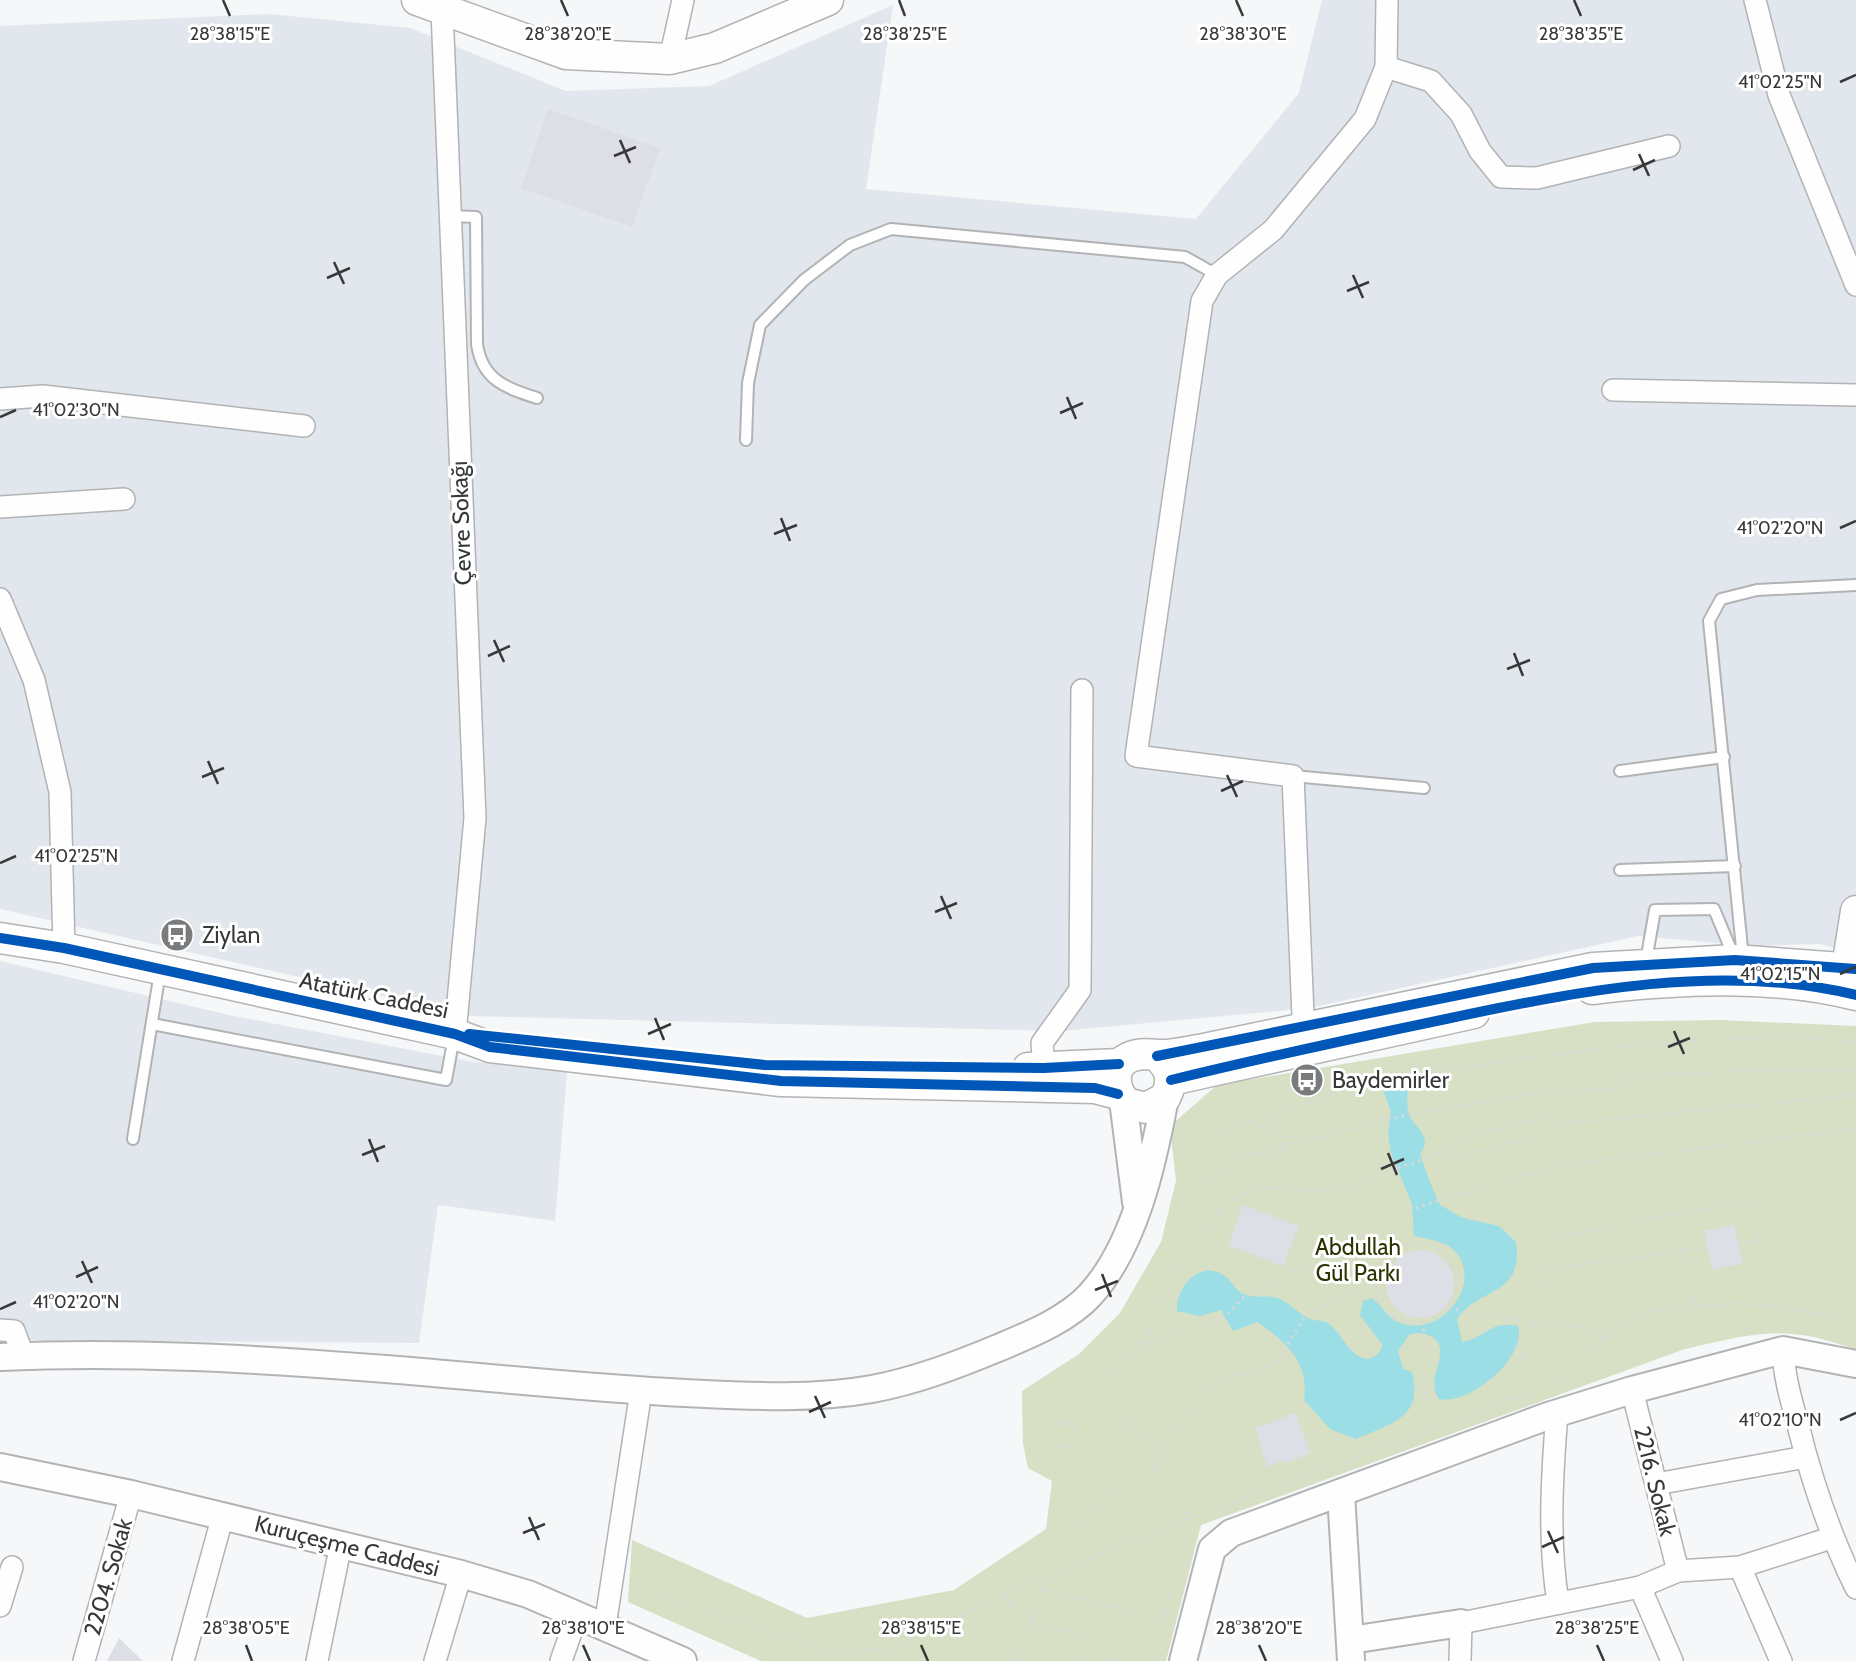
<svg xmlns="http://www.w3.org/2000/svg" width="1856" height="1661" font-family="Cabin,sans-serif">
  <rect width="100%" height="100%" fill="#f5f7f9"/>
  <!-- built -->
  <g fill="#e1e7ec">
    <polygon points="1322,0 1856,0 1856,954 1820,944 1750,946 1638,936 1310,1008 1061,1031 470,1016 0,909 0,26 269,14 410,28 566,91 709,86 893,5 866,189 1196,219 1299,93"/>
    <polygon points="0,961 229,1015 468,1061 567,1071 555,1221 438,1205 419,1343 0,1340"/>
  </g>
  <!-- green -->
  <path fill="#d7dfc4" d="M1720 1020 1856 1026V1350C1786 1323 1755 1333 1685 1349L1201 1525 1166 1661H761L628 1602 632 1540 807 1618 954 1590 1046 1529 1052 1481 1028 1468 1023 1443 1022 1391 1079 1354 1120 1313 1161 1242 1176 1181 1170 1126 1217 1085 1595 1022Z"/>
  <!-- water -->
  <path fill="#9bdee5" d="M1390 1083H1406C1409 1093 1406 1101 1408 1111 1411 1127 1435 1134 1420 1154 1426 1172 1432 1188 1440 1205L1463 1218 1499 1226 1516 1242C1524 1297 1480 1286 1457 1319L1462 1342C1485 1339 1489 1320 1518 1326 1527 1358 1469 1406 1439 1399 1427 1381 1441 1369 1440 1350 1440 1335 1420 1330 1409 1335L1398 1351 1403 1369 1412 1372C1424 1418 1391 1423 1356 1439L1330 1429 1304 1400C1310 1362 1285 1341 1257 1322L1233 1331 1221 1310 1200 1316 1177 1311C1175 1287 1202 1257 1226 1277 1235 1284 1236 1294 1250 1296 1261 1298 1271 1294 1282 1300 1292 1305 1302 1317 1313 1320 1319 1321 1324 1320 1329 1324 1340 1332 1346 1348 1358 1356 1370 1363 1378 1356 1383 1346L1360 1315 1363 1301 1372 1298C1382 1305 1387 1318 1400 1323 1439 1338 1481 1288 1458 1255 1449 1241 1428 1239 1414 1236L1412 1204 1391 1153 1388 1134 1391 1112 1383 1089Z"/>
  <!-- building -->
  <g fill="#dedfe6">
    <polygon points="548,109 660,148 632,227 521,188"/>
    <polygon points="1243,1205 1299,1226 1283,1266 1228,1245"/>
    <polygon points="1734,1225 1743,1263 1712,1270 1704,1231"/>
    <circle cx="1420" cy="1284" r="34"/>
    <polygon points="1295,1413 1311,1453 1284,1464 1283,1460 1267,1467 1255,1428"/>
    <polygon points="119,1638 143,1661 107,1661"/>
  </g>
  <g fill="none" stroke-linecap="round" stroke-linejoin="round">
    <defs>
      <g id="service">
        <path d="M450 216 476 217 477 344C482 380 506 388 537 398"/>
        <polyline points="746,440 748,383 760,325 804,280 850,245 891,229 1185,257 1217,275"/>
        <polyline points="1620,771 1724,757"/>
        <polyline points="1293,776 1424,788"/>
        <polyline points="1620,870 1735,866"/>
        <polyline points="1743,958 1709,621 1721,599 1757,590 1856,585"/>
        <polyline points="1646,961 1655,910 1714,909 1734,957"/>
        <polyline points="152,1024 446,1080 454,1037"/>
        <polyline points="133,1139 160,972"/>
      </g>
      <g id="minor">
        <polyline points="1755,0 1779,95 1856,285"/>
        <polyline points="442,10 475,818 455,1034"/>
        <polyline points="670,59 683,0"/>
        <polyline points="1386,67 1431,81 1461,114 1480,151 1501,177 1537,178 1669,146"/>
        <polyline points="1613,390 1856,395"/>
        <polyline points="0,399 43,396 304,426"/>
        <polyline points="0,507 124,499"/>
        <polyline points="0,599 34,680 60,792 64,948"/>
        <polyline points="1304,1040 1293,776 1136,756 1202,301 1217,275 1273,230 1365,119 1386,67 1387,0"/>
        <polyline points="1044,1068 1042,1043 1080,990 1082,690"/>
        <polyline points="0,1330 14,1331 23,1355"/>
        <path d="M1783 1350C1784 1376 1791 1400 1798 1425 1812 1482 1830 1535 1856 1588"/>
        <polyline points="1632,1390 1678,1571"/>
        <path d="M1557 1413C1552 1475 1548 1541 1558 1602"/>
        <polyline points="1656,1484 1806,1457"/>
        <polyline points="1740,1567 1781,1661"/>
        <polyline points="1640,1587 1672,1661"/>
        <polyline points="0,1606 12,1567"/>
        <polyline points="605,1626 641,1391"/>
        <polyline points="84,1661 131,1494"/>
        <polyline points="183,1661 223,1515"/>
        <polyline points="317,1661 341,1544"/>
        <polyline points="435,1661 461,1574"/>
        <polyline points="561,1661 577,1615"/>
        <polyline points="1460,1661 1461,1623 1640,1587 1678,1571 1740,1567 1831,1538"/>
      </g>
      <g id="tertiary">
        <polyline points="1123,1100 1136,1202"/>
        <path d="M0 1357C128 1351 259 1359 386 1369 486 1377 585 1388 685 1393 747 1396 811 1400 872 1389 915 1381 957 1365 998 1348 1029 1335 1067 1320 1090 1295 1135 1246 1153 1162 1165 1098"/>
        <polyline points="0,1467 131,1494 461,1574 528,1594 683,1661"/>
        <polyline points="1341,1493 1351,1661"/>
        <polyline points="1351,1640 1461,1623"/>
        <polyline points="1183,1661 1212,1549 1231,1533 1548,1416 1632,1390 1783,1350 1856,1364"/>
      </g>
      <g id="secondary">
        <polyline points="417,0 566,54 670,59 715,48 828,0"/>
        <polyline points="0,938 64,948 455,1034 490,1047 781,1081 1095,1088 1118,1094"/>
        <polyline points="1840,984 1847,968 1856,911"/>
        <path d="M1592 989C1678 979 1772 974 1856 995"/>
        <path d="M1157 1056C1171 1068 1174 1081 1165 1098L1146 1108 1126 1103C1111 1086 1111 1060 1137 1055 1145 1053 1151 1055 1159 1055 1173 1056 1189 1051 1204 1049L1593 968 1735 960 1856 969"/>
        <polyline points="1028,1068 1119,1064"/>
        <polyline points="1171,1080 1474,1013"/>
      </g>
    </defs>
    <!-- service casing -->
    <use href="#service" stroke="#b2b3b5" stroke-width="14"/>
    <!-- minor casing -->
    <use href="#minor" stroke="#b2b3b5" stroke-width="24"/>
    <!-- tertiary casing -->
    <use href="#tertiary" stroke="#b2b3b5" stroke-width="30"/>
    <!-- secondary casing -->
    <use href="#secondary" stroke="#b2b3b5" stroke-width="33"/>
    <!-- path -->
    <g stroke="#d9d9da" stroke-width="3.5" stroke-dasharray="2 5" stroke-linecap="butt">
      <polyline points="1616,1077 1770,1070 1856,1070"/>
      <polyline points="1202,1138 1381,1078 1635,1044 1791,1036 1856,1042"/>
      <polyline points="1442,1153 1457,1157 1551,1134 1570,1123"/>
      <polyline points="1204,1181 1242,1157 1413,1113 1531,1094 1622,1088 1634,1069 1635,1044"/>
      <path d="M1241 1195 1244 1180 1272 1170 1271 1159 1282 1152C1287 1141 1281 1132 1270 1128H1259L1262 1124 1276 1121 1275 1112"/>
      <polyline points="1675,1214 1695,1307"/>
      <polyline points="1359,1237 1358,1261 1333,1273 1334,1275 1361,1266 1369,1287 1376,1286"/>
      <circle cx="1416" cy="1283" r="40"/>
      <polyline points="1741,1243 1760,1240"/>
      <polyline points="1542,1270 1704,1249"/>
      <polyline points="1450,1306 1464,1313 1536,1323 1507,1401"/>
      <polyline points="1424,1322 1423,1385 1436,1430"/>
      <polyline points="1603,1338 1587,1327 1536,1323 1545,1240 1753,1199 1764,1262"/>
      <polyline points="1143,1345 1223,1318 1247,1294 1411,1210 1441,1199 1563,1165 1856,1129"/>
      <circle cx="1065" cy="1435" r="12"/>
      <polyline points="1071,1425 1106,1375 1143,1345 1178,1267 1225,1205 1254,1187 1331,1192 1442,1153 1451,1142 1549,1116 1570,1123 1856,1095"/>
      <polyline points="1078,1526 1185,1417 1202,1394 1227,1376 1240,1373 1251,1375 1277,1362 1307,1313 1369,1287"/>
      <path d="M1045 1577 1043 1589 1162 1621C1168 1593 1197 1500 1184 1477 1181 1471 1174 1465 1169 1461L1153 1469 1163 1458 1157 1446 1131 1427 1115 1434 1116 1428 1127 1420 1122 1404"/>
      <polyline points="649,1593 838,1653 886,1649 1045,1577 1193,1517 1506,1403 1565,1375 1603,1338 1653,1311 1737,1303 1836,1315 1856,1322"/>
      <polyline points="1004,1596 1032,1622 1082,1636 1076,1661"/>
      <polyline points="889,1648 893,1661"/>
      <polyline points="1010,1661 1032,1622 1043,1589"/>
      <polyline points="1112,1661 1117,1641"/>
    </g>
    <!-- service -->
    <use href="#service" stroke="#fefefe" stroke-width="10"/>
    <!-- minor -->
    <use href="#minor" stroke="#fefefe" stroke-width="21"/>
    <!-- tertiary -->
    <use href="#tertiary" stroke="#fefefe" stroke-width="26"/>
    <!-- secondary -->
    <use href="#secondary" stroke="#fefefe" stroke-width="30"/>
    <defs>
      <g id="cycleway">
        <polyline points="0,938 64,948 455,1034 490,1047 781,1081 1095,1088 1118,1094"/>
        <polyline points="469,1034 765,1065 1044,1068 1119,1064"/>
        <polyline points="1157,1056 1593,968 1735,960 1856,969"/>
        <path d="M1171 1080C1262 1058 1354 1038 1446 1019 1578 991 1722 962 1856 995"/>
      </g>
    </defs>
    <!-- cycleway casing -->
    <use href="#cycleway" stroke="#fff" stroke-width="15"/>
    <!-- cycleway -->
    <use href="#cycleway" stroke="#0057b8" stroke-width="10"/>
  </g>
  <!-- ticks -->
  <path fill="none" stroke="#373839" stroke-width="2.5" d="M223 0 230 16M561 0 568 16M899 0 905 16M1236 0 1243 16M1574 0 1581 16M1840 82 1856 75M620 140 630 163M1639 154 1649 176M614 156 636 147M1633 170 1655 160M334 262 344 284M1353 275 1363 298M327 278 350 268M1347 291 1369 282M1067 397 1076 419M1060 413 1083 403M0 417 16 410M781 518 790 541M1840 528 1856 521M774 534 797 525M494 640 504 662M1514 653 1523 676M488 656 510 646M1507 669 1530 660M208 761 218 784M1227 775 1237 797M202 777 224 768M1221 791 1243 781M0 863 16 856M941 896 951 919M935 912 957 903M1840 974 1856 967M655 1018 664 1040M1674 1031 1684 1054M648 1034 671 1024M1668 1047 1690 1038M369 1139 378 1162M1388 1153 1397 1175M362 1155 385 1146M1381 1169 1404 1159M82 1261 92 1283M1102 1274 1111 1297M76 1277 98 1267M1095 1290 1118 1281M0 1309 16 1302M815 1396 825 1418M809 1412 831 1402M1840 1420 1856 1413M529 1517 539 1540M1548 1531 1558 1553M523 1533 545 1524M1542 1547 1564 1537M246 1645 252 1661M583 1645 590 1661M921 1645 928 1661M1259 1645 1266 1661M1597 1645 1604 1661"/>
  <!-- icons -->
  <defs>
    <symbol id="bus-disc" viewBox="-11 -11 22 22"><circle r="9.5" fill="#7a7b7c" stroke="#fff"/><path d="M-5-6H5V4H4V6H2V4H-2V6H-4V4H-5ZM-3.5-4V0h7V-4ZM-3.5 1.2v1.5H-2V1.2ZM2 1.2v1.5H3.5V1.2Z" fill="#fff"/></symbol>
  </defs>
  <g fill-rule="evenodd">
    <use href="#bus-disc" x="158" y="916" width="38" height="38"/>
    <use href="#bus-disc" x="1288" y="1061" width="38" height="38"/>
  </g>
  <g text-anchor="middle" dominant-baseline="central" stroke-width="6" stroke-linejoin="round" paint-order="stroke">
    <!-- street labels -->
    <g font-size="23" fill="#373839" stroke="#fff">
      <text transform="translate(461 523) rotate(-92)">Çevre Sokağı</text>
      <text transform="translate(374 995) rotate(12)">Atatürk Caddesi</text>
      <text transform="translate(1655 1481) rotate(76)">2216. Sokak</text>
      <text transform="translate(347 1546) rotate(14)">Kuruçeşme Caddesi</text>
      <text transform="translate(108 1577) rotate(-74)">2204. Sokak</text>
    </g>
    <!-- poi labels -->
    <g font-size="23" fill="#373839" stroke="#fff" text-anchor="start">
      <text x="202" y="935">Ziylan</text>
      <text x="1332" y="1080">Baydemirler</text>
    </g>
    <!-- park labels -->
    <g font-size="23" fill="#2a3400" stroke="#fff">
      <text x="1358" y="1247">Abdullah<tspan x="1358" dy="26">Gül Parkı</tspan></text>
    </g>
  </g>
  <g font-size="18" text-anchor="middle" fill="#373839" stroke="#fff" stroke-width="6" stroke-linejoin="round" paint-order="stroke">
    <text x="230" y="40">28°38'15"E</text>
    <text x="568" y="40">28°38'20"E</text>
    <text x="905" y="40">28°38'25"E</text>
    <text x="1243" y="40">28°38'30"E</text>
    <text x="1581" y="40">28°38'35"E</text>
    <text x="1780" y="88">41°02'25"N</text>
    <text x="76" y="416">41°02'30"N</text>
    <text x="1780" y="534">41°02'20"N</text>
    <text x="76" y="862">41°02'25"N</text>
    <text x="1780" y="980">41°02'15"N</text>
    <text x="76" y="1308">41°02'20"N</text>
    <text x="1780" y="1426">41°02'10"N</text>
    <text x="246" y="1634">28°38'05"E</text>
    <text x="583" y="1634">28°38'10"E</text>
    <text x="921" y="1634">28°38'15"E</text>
    <text x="1259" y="1634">28°38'20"E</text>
    <text x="1597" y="1634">28°38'25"E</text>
  </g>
</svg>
